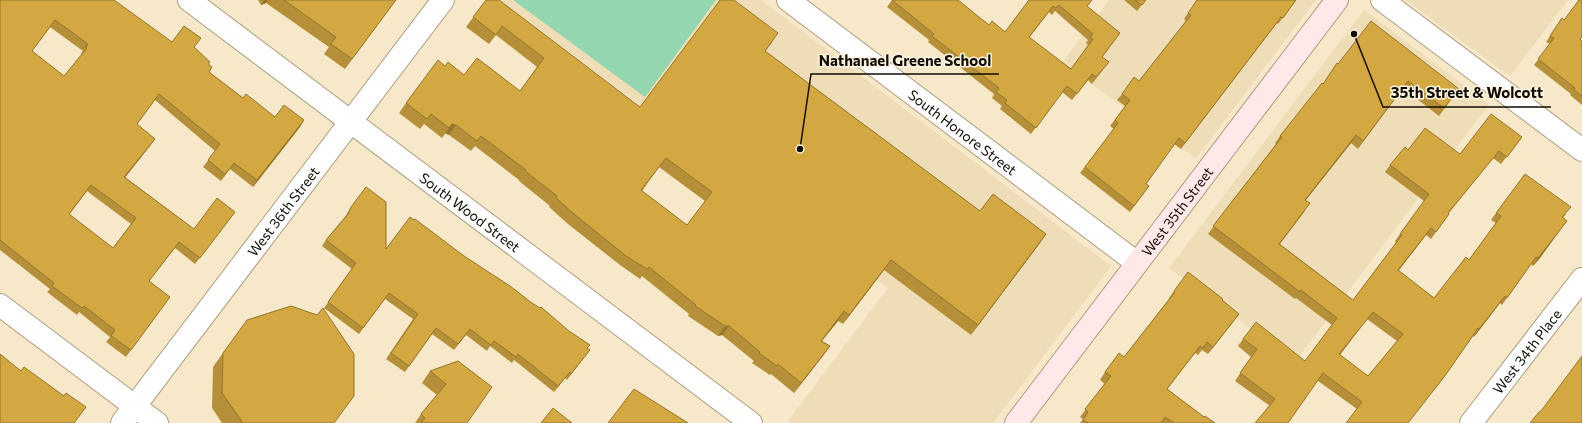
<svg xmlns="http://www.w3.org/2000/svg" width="1582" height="423" font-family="Commissioner,sans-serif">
  <rect width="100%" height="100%" fill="#f6e8c8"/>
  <!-- built -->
  <g fill="#efddb7">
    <polygon points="499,0 761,0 1111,266 993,423 791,423 788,421 888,288"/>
    <polygon points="1109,0 1316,0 1196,158 1062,63"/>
    <polygon points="1405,0 1568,0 1510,76"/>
    <polygon points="1364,10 1489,104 1295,362 1169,268"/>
  </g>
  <!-- green -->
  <polygon fill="#94d6af" points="513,0 716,0 645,97"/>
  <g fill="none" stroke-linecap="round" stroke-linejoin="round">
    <defs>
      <g id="minor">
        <path id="s1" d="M788 0 1137 263"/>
        <polyline points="1382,0 1582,150"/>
        <polyline points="0,305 157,423"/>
        <path id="s2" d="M122 423 443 0"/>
        <path id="s3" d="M1471 423 1582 279"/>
      </g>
      <g id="tertiary">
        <path id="s4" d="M189 0 751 423"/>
      </g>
      <g id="secondary">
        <path id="s5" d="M1016 423 1337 0"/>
      </g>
    </defs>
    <!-- minor casing -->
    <use href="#minor" stroke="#ab9e80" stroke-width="24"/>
    <!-- tertiary casing -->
    <use href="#tertiary" stroke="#ab9e80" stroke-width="24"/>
    <!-- secondary casing -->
    <use href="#secondary" stroke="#ab9e80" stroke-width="24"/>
    <!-- minor -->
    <use href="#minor" stroke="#fff" stroke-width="22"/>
    <!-- tertiary -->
    <use href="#tertiary" stroke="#fff" stroke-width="22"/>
    <!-- secondary -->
    <use href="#secondary" stroke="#fee8e8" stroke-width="22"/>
  </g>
  <!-- wall -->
  <g fill="#b59038" fill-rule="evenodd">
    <path d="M0 0 194 47 208 64 209 72 243 98 275 117 300 127 253 187 230 169 221 181 203 167 215 151 155 100 137 124 155 139 125 177 194 229 235 212 195 264 175 248 149 281 170 297 126 357 106 342 110 337 79 312 77 315 47 292 50 289 0 250ZM50 27 83 51 81 53 82 54 64 76 32 51ZM87 191 131 224 113 248 69 215Z"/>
    <polygon points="258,0 396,0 345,69 324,54 329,47 266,3 261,5"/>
    <path d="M486 0 640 107 772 43 765 51 980 211 1040 243 971 335 884 270 843 324 838 321 822 341 830 346 794 393 771 374 770 375 752 363 754 361 722 335 718 336 688 316 689 314 642 276 640 279 620 265 568 224 549 207 550 206 519 181V180L475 146 471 151 449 135 445 133 442 138 424 124 420 129 399 113 406 103 445 66 464 75 520 91 537 67 496 35 489 44 466 27ZM659 167 705 201 687 225 642 191Z"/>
    <path d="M892 0 989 25 1005 32 1029 0H1092L1087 7 1120 33 1102 57 1109 62 1092 84 1088 80 1072 100 1062 92 1031 134 1000 109 1002 106 992 98 994 94 928 42 929 40 887 7ZM1055 11 1088 40 1086 43 1088 45 1071 69 1029 38 1049 12 1052 15Z"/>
    <polygon points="1124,0 1146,0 1137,11"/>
    <polygon points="1296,0 1278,24 1277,23 1181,149 1174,144 1146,184 1149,186 1130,212 1080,173 1114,129 1110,126 1125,106 1117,100 1122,94 1139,81 1186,21 1184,19 1188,13"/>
    <polygon points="1562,18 1582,37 1580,39 1582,41 1582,105 1570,95 1571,94 1534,65 1550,44 1546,42"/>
    <path d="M1338 64 1459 89 1439 116 1403 88 1358 149 1351 143 1306 200 1305 211 1280 244 1353 300 1396 243 1395 241 1424 201 1385 172 1390 165 1408 150 1460 154 1522 137 1501 164 1493 158 1448 214H1449L1431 239 1426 235 1398 271 1434 298 1469 260 1496 223 1491 220 1496 213 1566 214 1563 218 1540 258 1533 266 1531 264 1502 305 1500 303 1474 337 1473 336 1442 380 1357 409 1318 381 1270 406 1235 381 1251 357 1238 346 1243 339 1305 361 1332 325 1296 298 1295 299 1208 234 1276 144 1275 143 1280 136 1323 84ZM1367 319 1397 341 1368 376 1340 355Z"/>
    <polygon points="351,207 386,249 587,348 585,356 567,380 565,378 554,392 514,360 512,363 490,346 487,351 466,335 454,350 432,334 405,372 386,359 413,319 385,299 359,334 324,308 352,269 322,246 326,240 345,217"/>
    <polygon points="1174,291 1222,300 1239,314 1208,354 1202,350 1198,355 1195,353 1167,389 1204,417 1215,423 1080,423 1083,419 1080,417 1105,384 1100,380 1105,372 1124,357 1169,299 1169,298"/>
    <polygon points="223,353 334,423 222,423 212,408 213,367"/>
    <polygon points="458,361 467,423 415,423 421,414 437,395 422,383 430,371"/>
  </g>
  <!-- shaded-wall -->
  <g fill="#94762e">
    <polygon points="264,0 268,0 266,3 261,5"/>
    <polygon points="304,120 300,127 253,187 257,180"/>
    <polygon points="452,124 456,125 449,135 445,133 442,138"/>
    <polygon points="1356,135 1351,143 1300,207 1305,200"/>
    <polygon points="155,139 150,146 120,184 124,177"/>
    <polygon points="1431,228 1426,235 1393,278 1398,270"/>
    <polygon points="1562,228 1540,258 1533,266 1538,258"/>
    <polygon points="1046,234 1040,243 971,335 978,325"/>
    <polygon points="891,260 884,270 843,324 849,315"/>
    <polygon points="1505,296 1500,303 1474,337 1479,329"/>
    <polygon points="844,311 838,321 814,350 821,341"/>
    <polygon points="1373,312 1367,319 1334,362 1339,354"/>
    <polygon points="1239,314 1234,321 1208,354 1213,347"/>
    <polygon points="725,326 729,326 722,335 718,336"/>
    <polygon points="830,346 823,356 794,393 801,383"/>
    <polygon points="570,372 565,378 554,392 558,386"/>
    <polygon points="1447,373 1442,380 1408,423"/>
  </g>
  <!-- building -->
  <g fill="#d3a841" stroke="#94762e" fill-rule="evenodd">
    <path d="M0 0H114L172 42 184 26 201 38 194 47 210 62 208 64 212 67 209 72 243 98 246 94 275 117 284 105 304 120 257 180 234 163 225 174 208 160 220 144 159 94 137 124 155 139 124 177 194 229 217 198 235 212 200 258 179 242 149 281 170 297 131 350 111 336 115 330 84 306 82 308 52 286 54 283 0 240ZM55 20 88 44 86 47 87 48 64 76 32 51ZM91 185 136 218 113 248 69 214Z"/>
    <polygon points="284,0 396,0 352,59 331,44 336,37"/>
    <path d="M486 0H499L640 107 720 0H734L778 33 765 51 980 211 993 194 1046 234 978 325 891 260 849 315 844 311 821 341 830 346 801 383 778 364 777 366 759 353 760 352 729 326H725L695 306 696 305 649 267 647 269 626 256 574 214 556 198 557 196 525 171 526 170 481 136 477 141 456 125 452 124 449 128 431 114 427 119 406 103 438 60 445 66 448 62 464 75 477 58 520 91 544 58 502 26 496 35 473 17ZM666 158 712 192 687 225 641 190Z"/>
    <path d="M892 0H958L989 25 992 21 1005 32 1029 0H1092L1087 6 1120 33 1102 57 1109 62 1096 77 1092 74 1077 94 1067 86 1036 128 1005 103 1007 100 996 92 999 88 932 36 934 34ZM1059 5 1093 34 1090 37 1093 39 1071 69 1029 37 1053 6 1056 8Z"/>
    <polygon points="1135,0 1146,0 1142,5"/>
    <polygon points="1197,0 1296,0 1283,18 1281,17 1185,143 1179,138 1146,184 1149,186 1134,206 1085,167 1118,123 1115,120 1130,100 1122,94 1134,77 1139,81 1191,15 1188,13"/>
    <polygon points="1579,0 1582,0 1582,37 1580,39 1582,41 1582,96 1574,90 1575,88 1538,59 1554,38 1550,36 1562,18 1564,20"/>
    <path d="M1371 21 1459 89 1444 108 1408 81 1363 141 1356 135 1305 200 1310 203 1279 244 1353 300 1402 235 1400 234 1429 194 1390 165 1405 147 1408 150 1425 128 1460 154 1491 114 1522 137 1507 157 1499 151 1448 213 1449 214 1436 232 1431 228 1398 270 1434 298 1466 257 1469 260 1501 216 1496 213 1525 174 1571 207 1562 217 1567 221 1538 258 1536 257 1507 298 1505 296 1479 329 1478 328 1447 373 1408 423H1346L1362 402 1323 373 1288 423H1255L1275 399 1240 373 1257 349 1243 339 1256 322 1305 361 1337 318 1301 290 1300 292 1213 226 1282 137 1280 136 1322 83 1323 84 1337 63 1338 64ZM1373 312 1403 334 1368 376 1339 354Z"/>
    <polygon points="366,187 386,202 386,249 410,217 414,220 415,219 464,256 510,286 532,303 540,308 541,307 569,331 590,345 587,348 590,350 571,374 570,372 558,386 518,354 516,357 494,341 491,345 470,329 458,344 436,328 409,366 391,353 418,314 389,293 363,328 328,302 356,263 326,240 348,214 351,207"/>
    <polygon points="1188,272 1223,299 1222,300 1239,314 1213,347 1207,342 1203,348 1200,346 1167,389 1204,417 1205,416 1215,423 1174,423 1165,417 1161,423 1088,423 1083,420 1088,412 1085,409 1111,376 1105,372 1119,353 1124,357 1175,292 1174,291"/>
    <polygon points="291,306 317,315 323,308 354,354 354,396 334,423 243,423 222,393 223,353 247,320"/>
    <polygon points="0,354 21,371 24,367 64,396 66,393 86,407 74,423 0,423"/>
    <polygon points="1582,356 1582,423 1530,423 1539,412 1541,411"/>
    <polygon points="458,361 492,387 467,423 421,423 425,418 421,414 446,384 430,371"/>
    <polygon points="634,389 688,423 608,423"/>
    <polygon points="553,408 572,423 541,423"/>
  </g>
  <g text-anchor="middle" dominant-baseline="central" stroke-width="3" stroke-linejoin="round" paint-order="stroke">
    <!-- street labels -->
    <g font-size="14" fill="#110c03" stroke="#fef6e3">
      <text stroke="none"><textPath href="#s1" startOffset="219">South Honore Street</textPath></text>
      <text stroke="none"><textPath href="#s4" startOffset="352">South Wood Street</textPath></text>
      <text stroke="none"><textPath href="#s5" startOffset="266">West 35th Street</textPath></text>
      <text stroke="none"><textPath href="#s2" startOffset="266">West 36th Street</textPath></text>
      <text stroke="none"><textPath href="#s3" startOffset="91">West 34th Place</textPath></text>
    </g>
  </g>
  <!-- callouts -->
  <path fill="none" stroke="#110c03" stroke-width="1.5" d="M800 149L811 74H999M1354 34L1383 107H1551"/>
  <g fill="#110c03" stroke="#fef6e3" stroke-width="1.5">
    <circle cx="800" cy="149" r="4"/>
    <circle cx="1354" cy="34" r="4"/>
  </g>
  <g font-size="15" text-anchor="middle" font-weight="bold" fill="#110c03" stroke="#fef6e3" stroke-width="3" stroke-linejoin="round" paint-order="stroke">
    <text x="905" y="66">Nathanael Greene School</text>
    <text x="1467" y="98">35th Street &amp; Wolcott</text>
  </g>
</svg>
